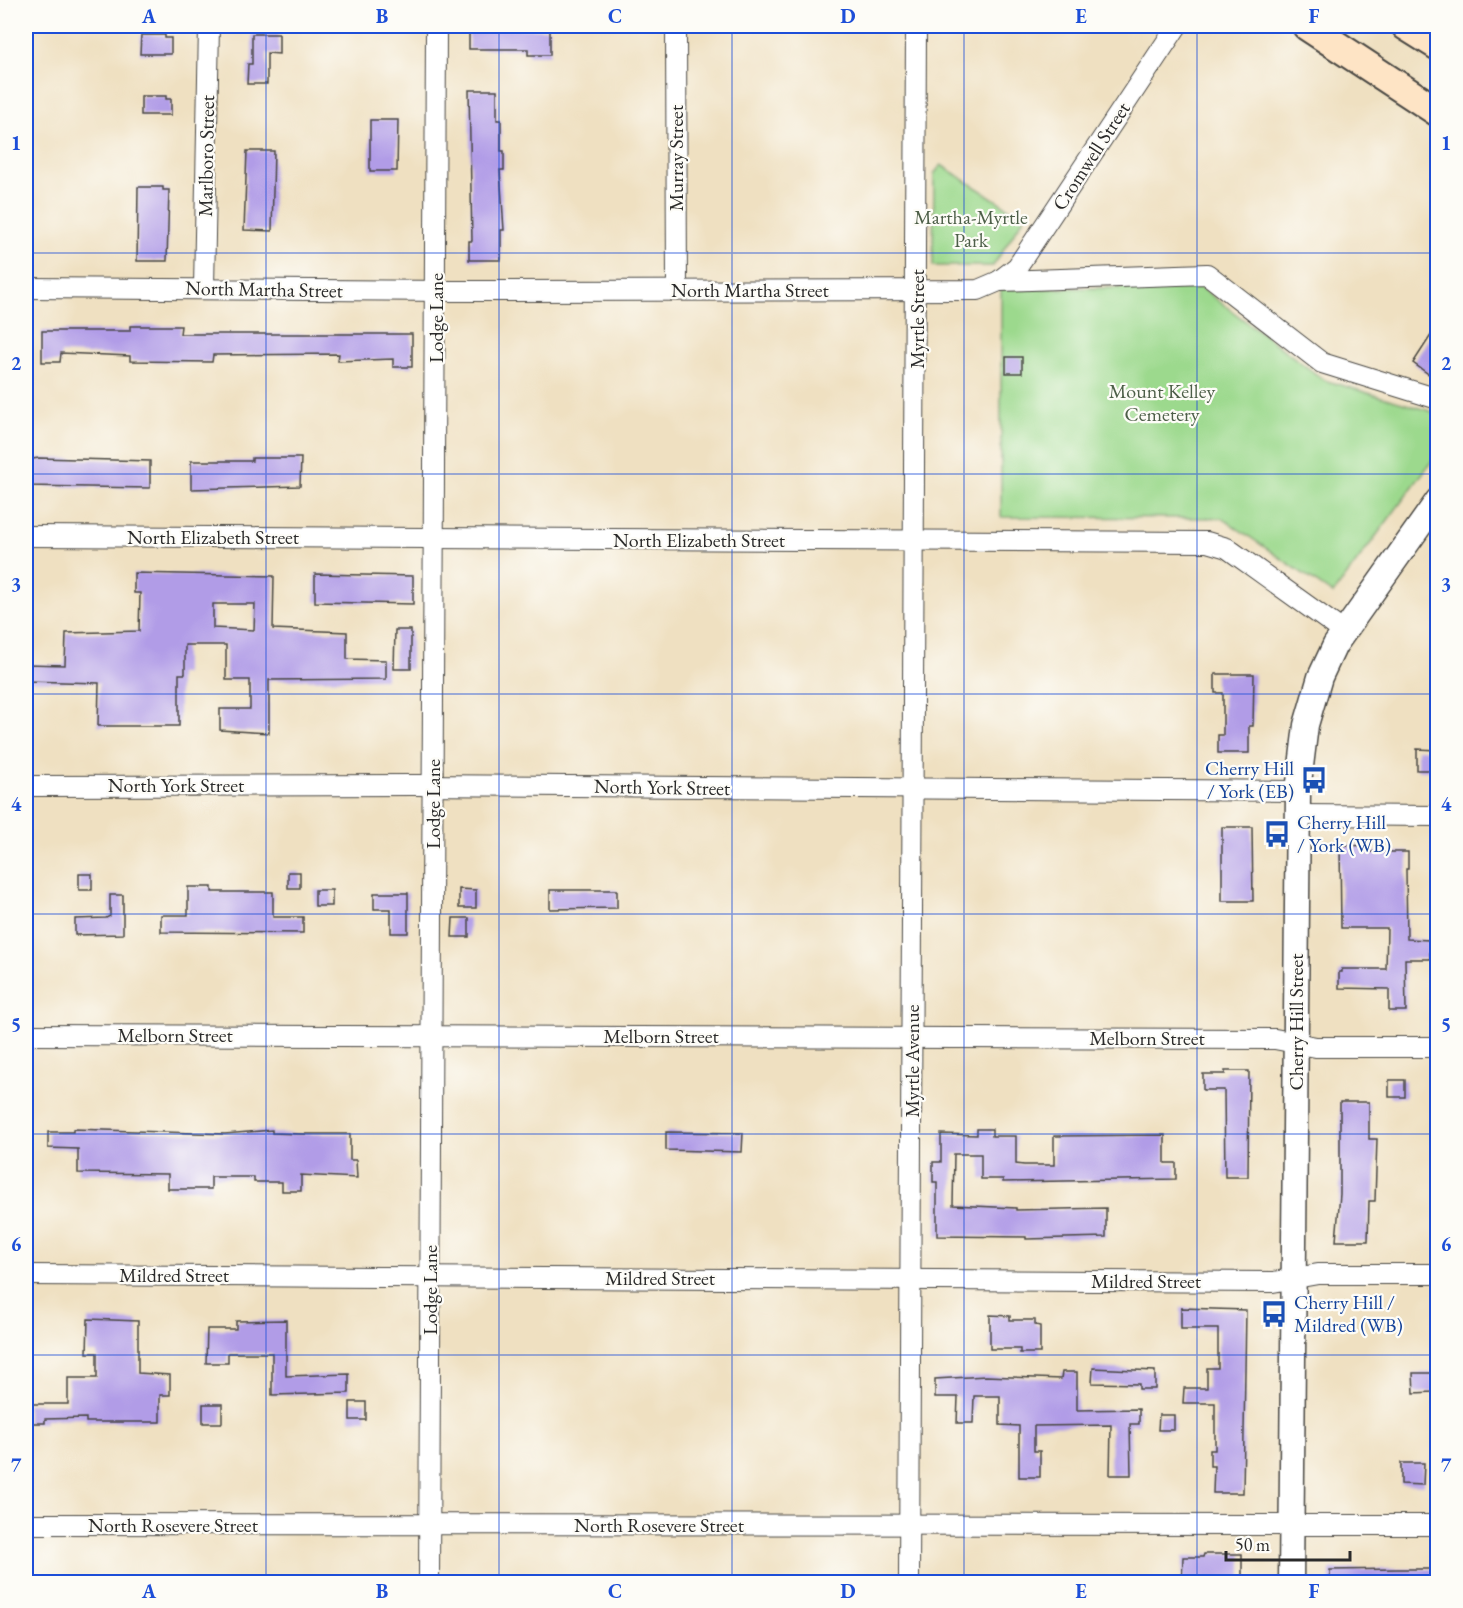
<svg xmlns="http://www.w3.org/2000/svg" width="1463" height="1608" font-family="'EB Garamond',serif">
  <rect width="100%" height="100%" fill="#fdfcf7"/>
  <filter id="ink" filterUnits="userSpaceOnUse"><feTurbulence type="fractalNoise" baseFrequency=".0167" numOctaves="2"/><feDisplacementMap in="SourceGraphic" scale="12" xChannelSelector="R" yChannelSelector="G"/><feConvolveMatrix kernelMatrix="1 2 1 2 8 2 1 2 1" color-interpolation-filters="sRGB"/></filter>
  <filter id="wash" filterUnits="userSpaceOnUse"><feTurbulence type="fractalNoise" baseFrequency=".008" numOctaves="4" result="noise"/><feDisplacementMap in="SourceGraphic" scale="24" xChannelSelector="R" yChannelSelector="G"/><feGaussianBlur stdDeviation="1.35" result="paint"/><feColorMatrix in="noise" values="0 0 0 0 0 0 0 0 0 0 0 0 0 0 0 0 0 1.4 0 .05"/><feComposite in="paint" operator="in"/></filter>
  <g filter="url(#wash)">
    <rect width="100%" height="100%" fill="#efe0c1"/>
    <!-- green -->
    <g fill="#9cd98d" stroke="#64825c" stroke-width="1.5">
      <polygon points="941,165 1024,218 993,266 933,266 934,174"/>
      <polygon points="1200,287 1324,380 1437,413 1437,454 1333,594 1222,518 1001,517 1001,289"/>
    </g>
    <g id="blocks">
      <!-- building -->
      <g fill="#b19ce7" fill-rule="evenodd">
        <polygon points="469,29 550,29 550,55 528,55 528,49 469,49"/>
        <polygon points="252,34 279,34 279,54 267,53 267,84 247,84 248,64 252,64"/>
        <polygon points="141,35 165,35 165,38 171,38 171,54 140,54"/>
        <polygon points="469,90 497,90 497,120 501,120 501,151 504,151 504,170 500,170 504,230 501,230 501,260 469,260 469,241 472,241"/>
        <polygon points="141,96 166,96 166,99 171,99 171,115 141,115"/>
        <polygon points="370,120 398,120 397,171 370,171"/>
        <polygon points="247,151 274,151 272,231 244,230"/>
        <polygon points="138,187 163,187 163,190 169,190 167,261 137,261"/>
        <polygon points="130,326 181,326 180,334 412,334 412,367 393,367 393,359 338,361 339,354 213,355 212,362 130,361 130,356 61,353 60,362 42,362 42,331 130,331"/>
        <polygon points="1437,326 1437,380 1413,363"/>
        <rect x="1006" y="357" width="16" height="16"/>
        <polygon points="39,458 150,461 150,488 26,486 26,460"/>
        <polygon points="252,458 301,458 300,486 191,489 191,461 252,461"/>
        <path d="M134 573 274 576 273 629 347 632V659L386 660V679L269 680V733L220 730V709H250V680H226V645H185V674H179V726H98L99 683 26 681V664L65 665 66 633 139 631 140 593H134ZM213 604H255L254 630 213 628Z"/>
        <polygon points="315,574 413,576 413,604 315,602"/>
        <polygon points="395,630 411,630 411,669 394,669"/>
        <polygon points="1215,674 1254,674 1253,726 1249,726 1249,753 1218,753 1218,735 1223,735 1223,693 1215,693"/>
        <polygon points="1417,749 1437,750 1437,768 1434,768 1434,770 1417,770"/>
        <polygon points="1222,827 1252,827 1253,901 1222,901"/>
        <polygon points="1340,845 1369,846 1369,852 1408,852 1408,869 1406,869 1407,939 1430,940 1430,959 1405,959 1406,1011 1389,1011 1389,989 1339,988 1339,972 1342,972 1342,969 1386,969 1387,928 1341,928"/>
        <rect x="288" y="872" width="12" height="16"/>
        <rect x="79" y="874" width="13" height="16"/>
        <polygon points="188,887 212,887 212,892 273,892 273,917 303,917 303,933 161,932 161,915 188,915"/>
        <polygon points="459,889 476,890 476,908 459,908"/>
        <rect x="315" y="890" width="17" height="16"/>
        <polygon points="550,890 617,890 617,908 550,909"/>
        <polygon points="374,893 408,893 408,933 391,933 391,909 374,909"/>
        <polygon points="110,895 123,895 123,934 75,935 75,919 106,918 110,916"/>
        <polygon points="453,918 469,918 469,937 452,937"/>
        <polygon points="1225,1071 1249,1071 1248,1177 1225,1177 1224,1090 1203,1090 1203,1074 1225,1074"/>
        <rect x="1389" y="1080" width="16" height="17"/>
        <polygon points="1340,1102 1369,1102 1369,1139 1377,1139 1375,1201 1369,1201 1368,1241 1336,1241 1340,1194"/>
        <polygon points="73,1129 225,1134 272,1130 272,1133 301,1134 350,1134 350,1160 356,1160 357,1178 301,1175 301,1191 282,1191 282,1182 254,1182 254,1177 211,1177 211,1189 168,1189 168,1174 78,1173 78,1149 48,1148 48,1132 73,1132"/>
        <polygon points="977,1129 992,1129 992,1136 1016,1136 1016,1164 1024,1165 1054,1165 1054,1136 1165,1135 1165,1163 1176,1163 1176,1179 1003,1182 1003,1179 981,1179 981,1154 954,1154 953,1205 1016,1208 1016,1210 1106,1208 1106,1237 1026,1239 1026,1237 937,1236 937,1182 933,1182 933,1162 941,1162 941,1134 977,1135"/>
        <polygon points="666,1132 743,1133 742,1152 666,1150"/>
        <polygon points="1181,1308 1246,1310 1243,1493 1213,1493 1214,1466 1210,1466 1210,1450 1215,1450 1215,1403 1183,1403 1184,1388 1207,1388 1207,1368 1218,1368 1218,1329 1181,1329"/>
        <polygon points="990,1315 1010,1316 1010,1320 1035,1320 1035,1325 1040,1326 1040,1353 1020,1353 1020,1349 990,1349"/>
        <polygon points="88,1319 138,1321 138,1373 170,1375 170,1395 160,1395 160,1422 86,1422 86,1418 45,1419 45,1423 27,1423 27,1404 68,1404 68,1378 97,1378 97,1353 87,1353"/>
        <polygon points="286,1320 286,1376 349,1374 349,1393 272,1395 272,1353 228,1353 228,1363 206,1363 207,1329 236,1329 236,1321"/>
        <polygon points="1093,1368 1155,1371 1155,1389 1139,1389 1139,1384 1092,1383"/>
        <polygon points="1062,1372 1077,1372 1077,1410 1139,1409 1139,1424 1130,1424 1131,1475 1110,1475 1111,1425 1034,1426 1034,1451 1040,1451 1040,1477 1019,1477 1019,1426 1000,1425 1000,1396 974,1396 973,1423 957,1423 958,1397 935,1397 935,1379 986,1376 1061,1379"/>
        <polygon points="1413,1373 1432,1373 1433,1392 1414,1393"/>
        <rect x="350" y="1402" width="16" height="18"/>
        <rect x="203" y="1404" width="19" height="19"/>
        <polygon points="1159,1415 1174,1415 1174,1430 1158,1430"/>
        <polygon points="1401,1463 1424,1463 1423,1485 1401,1484"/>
        <polygon points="1204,1554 1242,1554 1242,1582 1182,1582 1183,1557 1203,1557"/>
        <polygon points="1397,1569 1437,1569 1437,1582 1330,1582 1330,1570"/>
      </g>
    </g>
  </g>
  <g filter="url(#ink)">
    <use href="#blocks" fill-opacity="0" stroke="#484642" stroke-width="1.5"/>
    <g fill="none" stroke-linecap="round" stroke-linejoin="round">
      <defs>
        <g id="minor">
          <polyline points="676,26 677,290"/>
          <polyline points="999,281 1017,267 1177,26"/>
          <polyline points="26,288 453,291 978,290 999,281 1207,274 1322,363 1438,399"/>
          <polyline points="204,288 209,26"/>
          <polyline points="26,536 1207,542 1227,548 1344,632"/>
          <polyline points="26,786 415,785 1298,791"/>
          <polyline points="1297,815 1438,816"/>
          <polyline points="26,1035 1275,1039 1316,1047 1438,1047"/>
          <polyline points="26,1275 1273,1282 1318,1274 1438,1274"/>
          <polyline points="26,1524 1438,1525"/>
          <polyline points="429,1582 436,26"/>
          <polyline points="909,1582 916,26"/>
        </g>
        <polyline id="tertiary" points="1291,1582 1298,791 1306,725 1320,677 1335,645 1438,500"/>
        <g id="secondary">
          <polyline points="1307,26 1438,112"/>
          <polyline points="1406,26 1438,46"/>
        </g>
      </defs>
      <!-- minor casing -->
      <use href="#minor" stroke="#484642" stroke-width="22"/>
      <!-- tertiary casing -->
      <use href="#tertiary" stroke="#484642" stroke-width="27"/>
      <!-- secondary casing -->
      <use href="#secondary" stroke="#484642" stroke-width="32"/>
      <!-- minor -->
      <use href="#minor" stroke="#fff" stroke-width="20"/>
      <!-- tertiary -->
      <use href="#tertiary" stroke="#fff" stroke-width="24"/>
      <!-- secondary -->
      <use href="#secondary" stroke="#fee4c5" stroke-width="28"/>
    </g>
  </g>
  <!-- grid -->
  <path fill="none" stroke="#1d4ed8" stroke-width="1.5" stroke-opacity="0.55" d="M266 26V1582M499 26V1582M732 26V1582M964 26V1582M1197 26V1582M26 253H1438M26 474H1438M26 694H1438M26 914H1438M26 1134H1438M26 1355H1438"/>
  <!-- icons -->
  <defs>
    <symbol id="bus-bare" viewBox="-9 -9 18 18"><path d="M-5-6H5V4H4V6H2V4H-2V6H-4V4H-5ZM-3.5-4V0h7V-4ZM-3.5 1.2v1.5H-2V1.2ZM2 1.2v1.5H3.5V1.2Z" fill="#1a4fb4" stroke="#fdfcf7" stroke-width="2.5" paint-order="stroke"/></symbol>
  </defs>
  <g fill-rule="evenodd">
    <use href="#bus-bare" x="1295" y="761" width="38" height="38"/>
    <use href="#bus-bare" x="1258" y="815" width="38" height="38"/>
    <use href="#bus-bare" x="1255" y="1295" width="38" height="38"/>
  </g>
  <g text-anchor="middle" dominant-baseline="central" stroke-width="4.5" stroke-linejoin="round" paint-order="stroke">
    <!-- street labels -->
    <g font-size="20" fill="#2b2b2b" stroke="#fdfcf7">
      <text transform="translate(206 156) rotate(-89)">Marlboro Street</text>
      <text transform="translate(1091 156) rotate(-57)">Cromwell Street</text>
      <text transform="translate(676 158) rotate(-90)">Murray Street</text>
      <text transform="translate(264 289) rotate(1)">North Martha Street</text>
      <text x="750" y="290">North Martha Street</text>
      <text transform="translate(436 318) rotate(-90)">Lodge Lane</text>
      <text transform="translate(917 319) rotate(-90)">Myrtle Street</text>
      <text x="213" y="537">North Elizabeth Street</text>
      <text x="699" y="540">North Elizabeth Street</text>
      <text x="176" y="785">North York Street</text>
      <text transform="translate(662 787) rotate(1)">North York Street</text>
      <text transform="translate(433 804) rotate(-90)">Lodge Lane</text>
      <text transform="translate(1296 1022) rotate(-90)">Cherry Hill Street</text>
      <text x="175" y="1035">Melborn Street</text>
      <text x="661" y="1036">Melborn Street</text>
      <text x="1147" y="1038">Melborn Street</text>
      <text transform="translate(912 1061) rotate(-90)">Myrtle Avenue</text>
      <text x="174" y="1275">Mildred Street</text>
      <text x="660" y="1278">Mildred Street</text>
      <text x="1146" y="1281">Mildred Street</text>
      <text transform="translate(430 1290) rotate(-90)">Lodge Lane</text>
      <text x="173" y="1525">North Rosevere Street</text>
      <text x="659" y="1525">North Rosevere Street</text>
    </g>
    <!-- park labels -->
    <g font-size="20" fill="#4d5f48" stroke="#fdfcf7">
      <text x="971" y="217">Martha-Myrtle<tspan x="971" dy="23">Park</tspan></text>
      <text x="1162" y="391">Mount Kelley<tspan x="1162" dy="23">Cemetery</tspan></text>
    </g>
    <!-- transit labels -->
    <g font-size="20" fill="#164399" stroke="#fdfcf7" text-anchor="start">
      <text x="1294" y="768" text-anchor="end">Cherry Hill<tspan x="1294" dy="23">/ York (EB)</tspan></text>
      <text x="1297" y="822">Cherry Hill<tspan x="1297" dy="23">/ York (WB)</tspan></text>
      <text x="1294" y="1302">Cherry Hill /<tspan x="1294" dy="23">Mildred (WB)</tspan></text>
    </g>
  </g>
  <!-- margin -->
  <rect width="1463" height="1608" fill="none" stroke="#fdfcf7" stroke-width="66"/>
  <!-- scale -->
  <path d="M1226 1551v9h124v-9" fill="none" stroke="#2b2b2b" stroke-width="3"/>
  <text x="1235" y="1551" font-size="18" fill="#2b2b2b" stroke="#fdfcf7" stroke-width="4.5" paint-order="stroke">50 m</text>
  <rect x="33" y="33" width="1397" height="1542" fill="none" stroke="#1d4ed8" stroke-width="2"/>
  <g font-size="20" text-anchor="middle" font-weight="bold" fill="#1d4ed8">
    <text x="149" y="23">A</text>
    <text x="382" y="23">B</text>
    <text x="615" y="23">C</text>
    <text x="848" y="23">D</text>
    <text x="1081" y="23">E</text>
    <text x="1314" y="23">F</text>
    <text x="16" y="150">1</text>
    <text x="1446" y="150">1</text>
    <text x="16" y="370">2</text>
    <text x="1446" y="370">2</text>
    <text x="16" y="591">3</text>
    <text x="1446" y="591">3</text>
    <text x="16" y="811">4</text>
    <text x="1446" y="811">4</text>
    <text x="16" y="1031">5</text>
    <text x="1446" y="1031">5</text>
    <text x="16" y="1251">6</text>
    <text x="1446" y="1251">6</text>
    <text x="16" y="1472">7</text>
    <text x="1446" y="1472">7</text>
    <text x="149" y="1598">A</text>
    <text x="382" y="1598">B</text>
    <text x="615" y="1598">C</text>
    <text x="848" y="1598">D</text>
    <text x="1081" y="1598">E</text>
    <text x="1314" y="1598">F</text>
  </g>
</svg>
